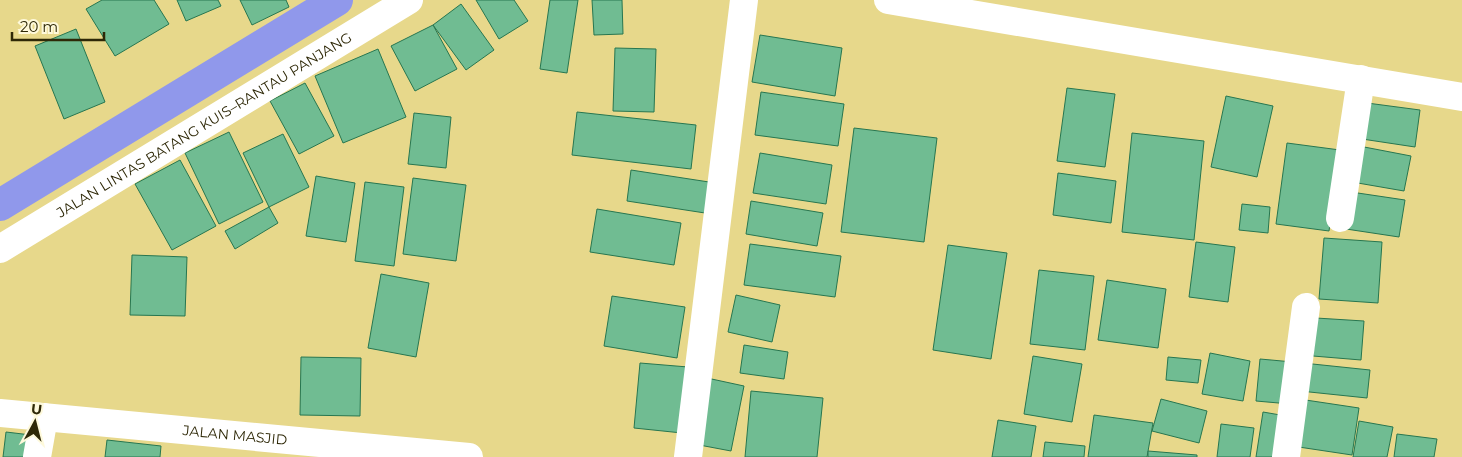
<svg xmlns="http://www.w3.org/2000/svg" width="1462" height="457" font-family="Montserrat,sans-serif">
  <rect width="100%" height="100%" fill="#e7d88b"/>
  <g fill="none" stroke-linecap="round" stroke-linejoin="round">
    <!-- canal -->
    <polyline stroke="#9098eb" stroke-width="32" points="0,205 337,0"/>
  </g>
  <!-- building -->
  <g fill="#70bc92" stroke="#277650">
    <polygon points="102,0 154,0 169,24 115,56 86,9"/>
    <polygon points="177,0 218,0 221,6 186,21"/>
    <polygon points="240,0 286,0 289,7 252,25"/>
    <polygon points="476,0 514,0 528,21 499,39"/>
    <polygon points="550,0 578,0 567,73 540,69"/>
    <polygon points="592,0 622,0 623,34 594,35"/>
    <polygon points="461,4 494,50 466,70 433,25"/>
    <polygon points="433,25 457,69 415,91 391,46"/>
    <polygon points="76,29 105,102 64,119 35,46"/>
    <polygon points="760,35 842,48 835,96 752,82"/>
    <polygon points="615,48 656,49 654,112 613,111"/>
    <polygon points="378,49 406,117 343,143 315,76"/>
    <polygon points="305,83 334,136 299,154 270,101"/>
    <polygon points="1067,88 1115,94 1105,167 1057,161"/>
    <polygon points="761,92 844,104 838,146 755,135"/>
    <polygon points="1226,96 1273,106 1257,177 1211,167"/>
    <polygon points="1367,103 1420,110 1415,147 1362,139"/>
    <polygon points="577,112 696,125 691,169 572,155"/>
    <polygon points="414,113 451,117 446,168 408,164"/>
    <polygon points="854,128 937,138 924,242 841,232"/>
    <polygon points="229,132 263,202 219,224 185,153"/>
    <polygon points="1132,133 1204,141 1194,240 1122,232"/>
    <polygon points="283,134 309,187 269,207 243,153"/>
    <polygon points="1287,143 1340,150 1329,231 1276,224"/>
    <polygon points="1359,146 1411,156 1404,191 1352,182"/>
    <polygon points="760,153 832,165 826,204 753,193"/>
    <polygon points="180,160 216,226 172,250 135,184"/>
    <polygon points="631,170 709,182 705,213 627,201"/>
    <polygon points="1058,173 1116,181 1111,223 1053,215"/>
    <polygon points="316,176 355,183 346,242 306,236"/>
    <polygon points="413,178 466,185 456,261 403,254"/>
    <polygon points="365,182 404,187 394,266 355,261"/>
    <polygon points="1351,192 1405,200 1399,237 1346,229"/>
    <polygon points="751,201 823,213 817,246 746,234"/>
    <polygon points="1242,204 1270,207 1268,233 1239,230"/>
    <polygon points="269,207 278,223 235,249 225,231"/>
    <polygon points="597,209 681,223 674,265 590,252"/>
    <polygon points="1324,238 1382,242 1378,303 1319,299"/>
    <polygon points="1196,242 1235,247 1228,302 1189,297"/>
    <polygon points="750,244 841,256 835,297 744,285"/>
    <polygon points="948,245 1007,253 991,359 933,350"/>
    <polygon points="132,255 187,257 185,316 130,315"/>
    <polygon points="1039,270 1094,276 1085,350 1030,344"/>
    <polygon points="381,274 429,283 416,357 368,348"/>
    <polygon points="1107,280 1166,289 1158,348 1098,340"/>
    <polygon points="736,295 780,305 772,342 728,332"/>
    <polygon points="612,296 685,307 677,358 604,346"/>
    <polygon points="1316,318 1364,321 1361,360 1313,356"/>
    <polygon points="744,345 788,352 784,379 740,373"/>
    <polygon points="1210,353 1250,361 1243,401 1202,394"/>
    <polygon points="1033,356 1082,364 1072,422 1024,414"/>
    <polygon points="301,357 361,358 360,416 300,415"/>
    <polygon points="1168,357 1201,360 1198,383 1166,380"/>
    <polygon points="1260,359 1293,362 1290,404 1256,401"/>
    <polygon points="640,363 688,367 682,433 634,428"/>
    <polygon points="1303,363 1370,370 1367,398 1300,391"/>
    <polygon points="707,378 744,386 731,451 694,444"/>
    <polygon points="751,391 823,398 817,457 745,457"/>
    <polygon points="1161,399 1207,411 1199,443 1152,431"/>
    <polygon points="1299,399 1359,408 1352,455 1292,446"/>
    <polygon points="1263,412 1286,416 1280,457 1256,457"/>
    <polygon points="1094,415 1153,423 1147,457 1088,457"/>
    <polygon points="998,420 1036,426 1031,457 992,457"/>
    <polygon points="1359,421 1393,427 1387,457 1353,457"/>
    <polygon points="1221,424 1254,428 1250,457 1217,457"/>
    <polygon points="6,432 31,435 28,457 3,457"/>
    <polygon points="1397,434 1437,439 1434,457 1394,457"/>
    <polygon points="107,440 161,446 160,457 105,457"/>
    <polygon points="1045,442 1085,446 1084,457 1043,457"/>
    <polygon points="1148,451 1197,455 1197,457 1148,457"/>
  </g>
  <g fill="none" stroke-linecap="round" stroke-linejoin="round">
    <!-- minor -->
    <g stroke="#fff" stroke-width="28">
      <polyline points="1340,218 1361,79"/>
      <path id="s1" d="M0 413 469 457"/>
      <polyline points="37,457 44,417"/>
      <polyline points="688,457 744,0"/>
      <polyline points="1286,457 1306,307"/>
    </g>
    <!-- tertiary -->
    <polyline stroke="#fff" stroke-width="28" points="888,0 1462,97"/>
    <!-- secondary -->
    <path stroke="#fff" stroke-width="28" id="s2" d="M0 249 409 0"/>
  </g>
  <g text-anchor="middle" dominant-baseline="central" stroke-width="4" stroke-linejoin="round" paint-order="stroke">
    <!-- street labels -->
    <g font-size="14" fill="#2e2807" stroke="#fef9db">
      <text stroke="none"><textPath href="#s2" startOffset="239">JALAN LINTAS BATANG KUIS–RANTAU PANJANG</textPath></text>
      <text stroke="none"><textPath href="#s1" startOffset="236">JALAN MASJID</textPath></text>
    </g>
  </g>
  <!-- north arrow -->
  <g transform="translate(35 422) rotate(7)" stroke="#fef9db" stroke-width="4" paint-order="stroke">
  <path d="M0-4L9 19L0 12L-9 19Z" fill="#2e2807"/>
  <text y="-8" font-size="14" font-weight="bold" text-anchor="middle" fill="#2e2807">U</text>
  </g>
  <!-- scale -->
  <path d="M12 32v8h92v-8" fill="none" stroke="#2e2807" stroke-width="2.5"/>
  <text x="20" y="32" font-size="15" fill="#2e2807" stroke="#fef9db" stroke-width="4" paint-order="stroke">20 m</text>
</svg>
